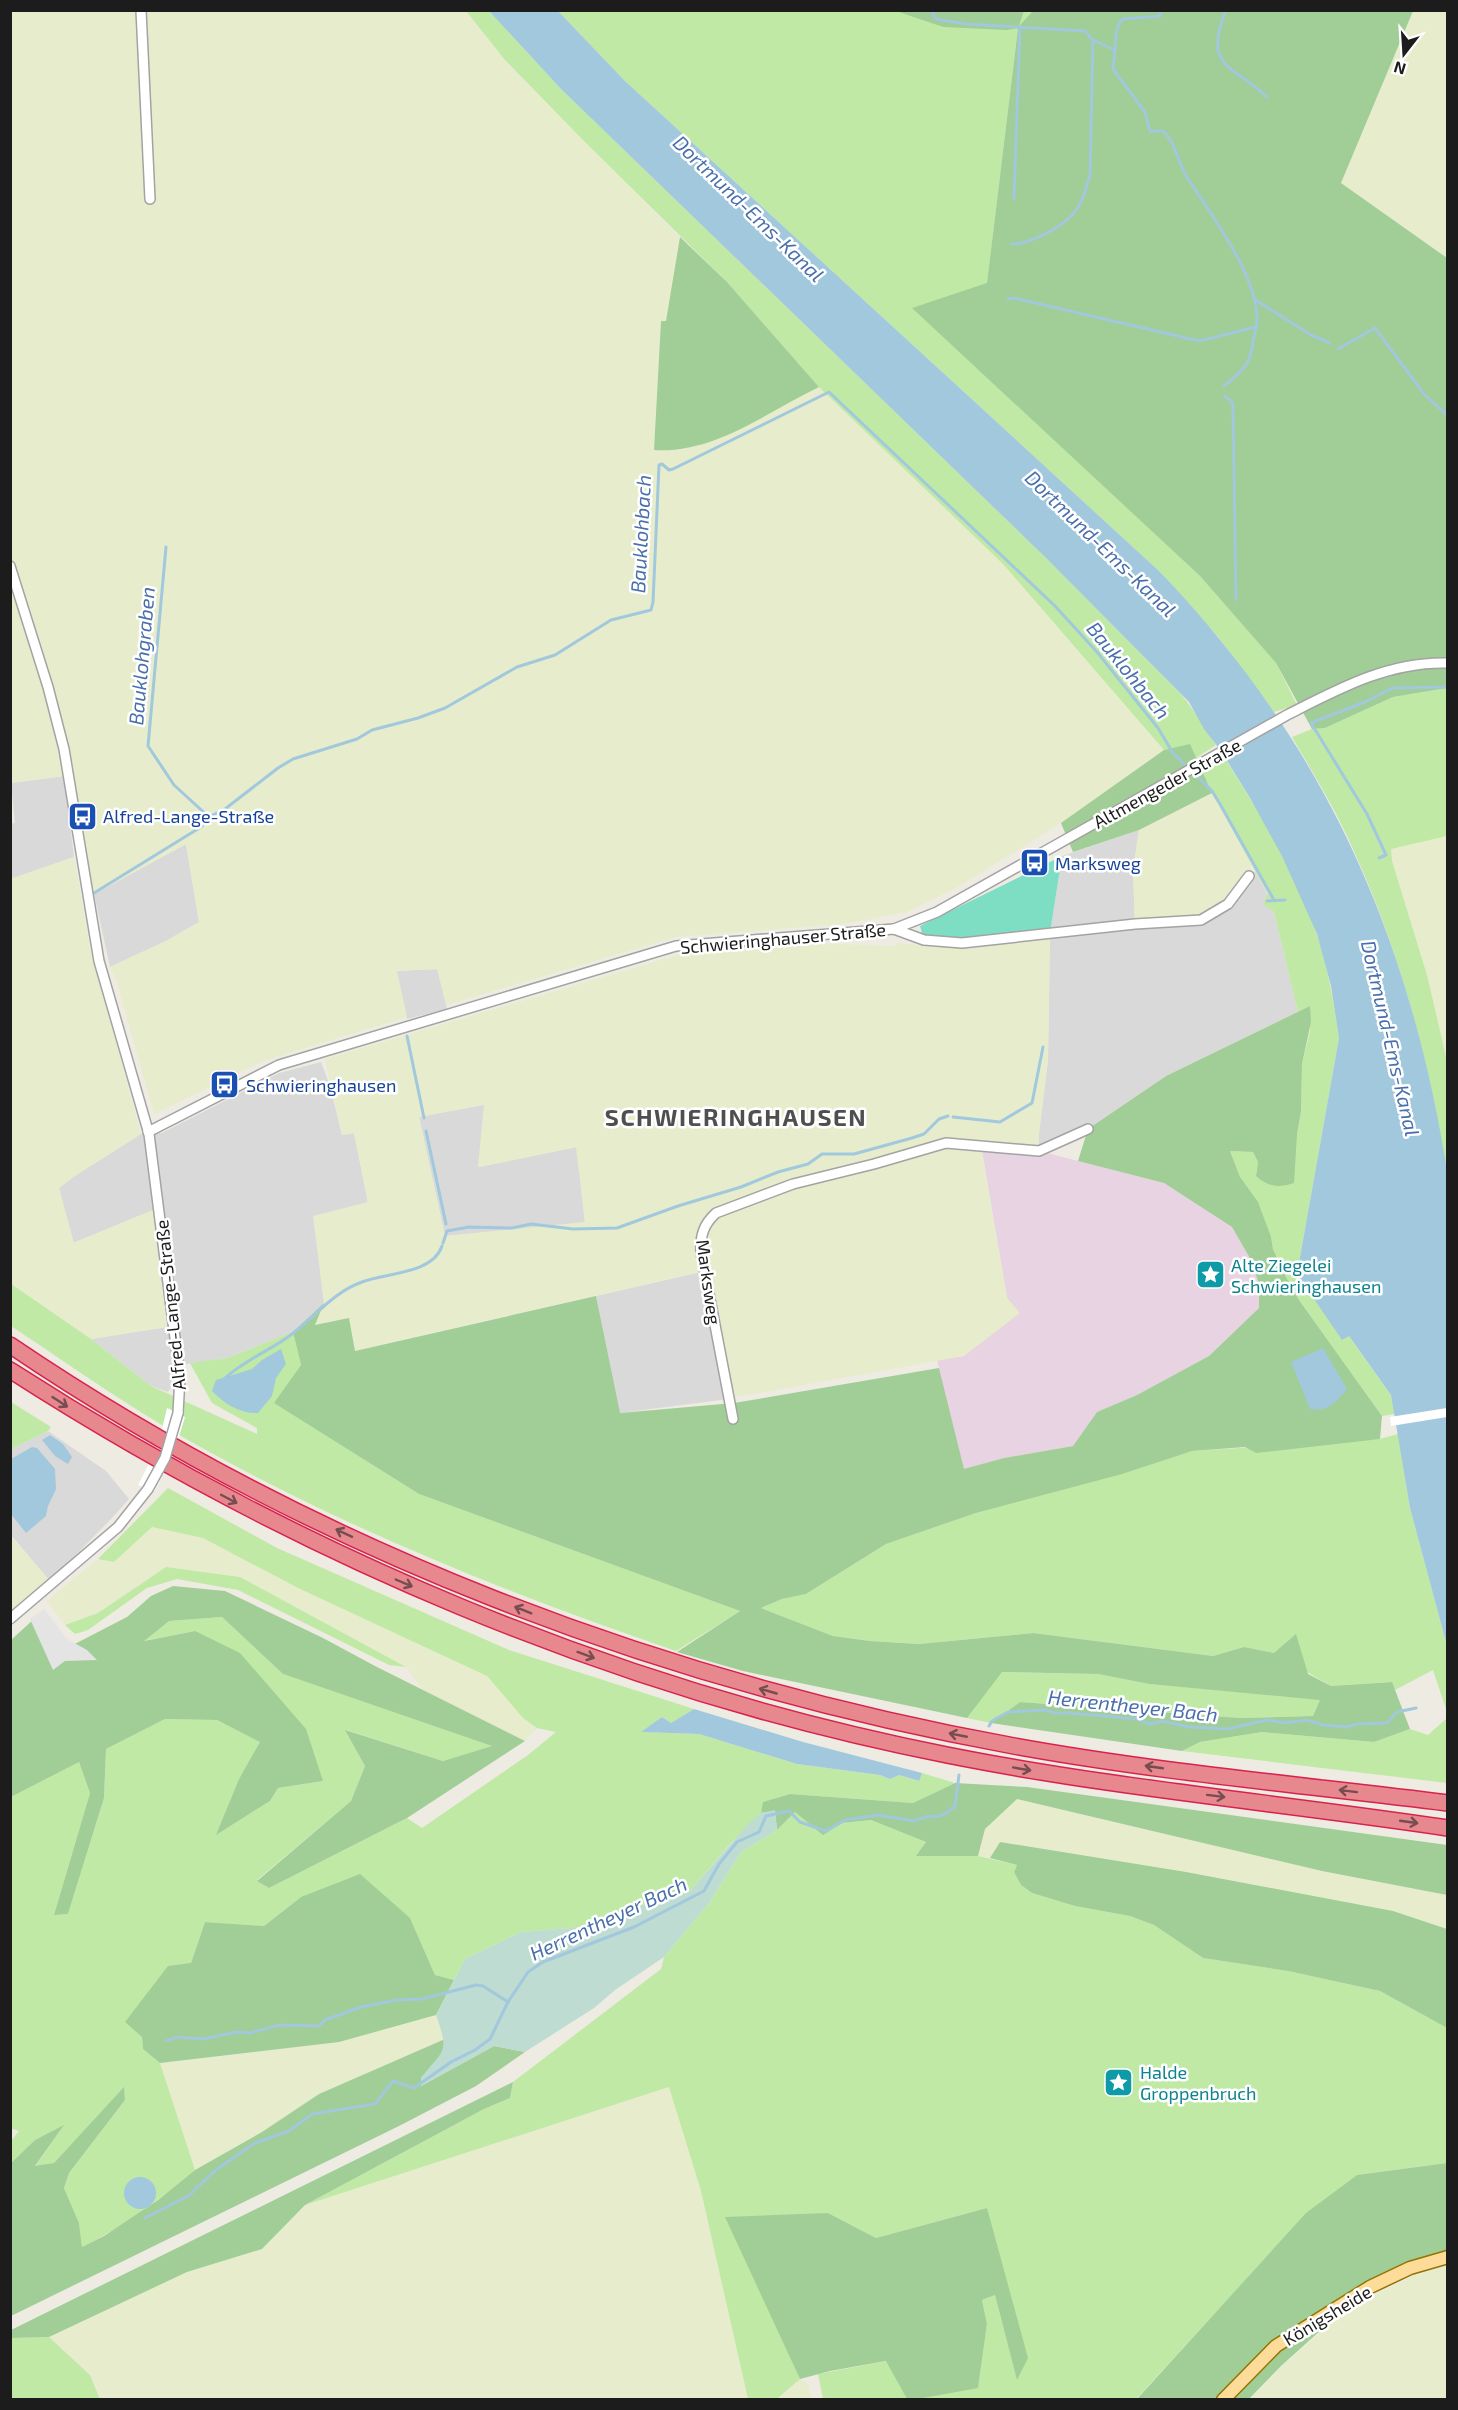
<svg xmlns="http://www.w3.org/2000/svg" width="1458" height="2410" font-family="'Exo 2',sans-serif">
  <rect width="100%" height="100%" fill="#eeebe2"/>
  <!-- residential -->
  <g fill="#dad9d9">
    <polygon points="64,776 74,857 11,879 10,824 15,823 11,783"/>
    <polygon points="1139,830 1133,871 1135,923 1221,905 1255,871 1268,895 1264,904 1274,912 1298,1012 1166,1076 1088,1129 1039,1151 1039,1133 1048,1060 1050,933 1062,856"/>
    <polygon points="186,844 199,922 166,941 110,967 94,894"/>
    <polygon points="438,969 447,1009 407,1019 396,971"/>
    <polygon points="321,1062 330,1086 342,1135 354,1133 368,1203 314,1217 324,1303 293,1332 227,1358 187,1364 168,1392 151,1386 91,1339 167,1327 153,1210 73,1243 59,1188 73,1177 141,1134 162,1133 279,1073"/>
    <polygon points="485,1104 479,1167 577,1147 585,1223 445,1236 419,1117"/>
    <polygon points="701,1272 729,1399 619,1413 596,1296"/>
    <polygon points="48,1431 106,1471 129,1499 113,1517 50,1581 11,1535 11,1449"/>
  </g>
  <!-- industrial -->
  <polygon fill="#e7d3e1" points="981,1145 1039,1151 1164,1183 1232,1227 1251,1260 1259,1284 1259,1308 1209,1356 1137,1395 1097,1412 1073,1446 1004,1458 964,1470 937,1360 964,1356 1007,1298"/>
  <!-- farmland -->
  <g fill="#e7edcc" fill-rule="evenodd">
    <polygon points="10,11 466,11 505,60 680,237 666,322 661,321 654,450 681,450 734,431 819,387 1003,564 1164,750 1061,823 958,887 907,912 844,924 676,937 446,1005 437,969 397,971 407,1017 263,1061 154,1114 116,979 110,967 166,941 199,922 186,844 94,894 72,775 60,749 64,776 11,783"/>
    <polygon points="1413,11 1447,11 1447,258 1341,183"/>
    <polygon points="1212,793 1252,866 1221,905 1201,920 1135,924 1133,871 1139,830"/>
    <polygon points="1447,836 1447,1061 1427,975 1392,861 1391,848"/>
    <polygon points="74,857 90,948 141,1134 73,1177 59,1188 74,1243 153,1210 167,1327 91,1339 11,1283 10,879"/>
    <path d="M1050 933 1048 1060 1039 1133V1151L981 1146 1007 1298 1020 1313 964 1356 732 1398 708 1270 354 1351 315 1326 324 1303 313 1216 368 1202 354 1133 342 1135 325 1059 681 954 832 944 895 946 897 943 923 945ZM484 1105 478 1167 576 1147 585 1222 445 1236 419 1117Z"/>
    <polygon points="152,1527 203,1538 298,1588 488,1676 523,1718 537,1728 525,1741 423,1690 406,1667 240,1577 166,1567 98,1613 65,1625 47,1601 98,1559 114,1562"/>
    <polygon points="10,1535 50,1581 10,1613"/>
    <polygon points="1016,1799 1322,1871 1447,1895 1447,1929 1393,1911 1000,1842 990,1858 978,1856 985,1829"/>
    <polygon points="436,2015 445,2039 319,2094 262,2132 195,2170 160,2063 339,2042"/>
    <polygon points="670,2087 701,2191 748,2399 101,2399 90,2374 49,2337 187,2272 262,2249 305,2205"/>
    <polygon points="1447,2265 1447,2399 1250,2399 1281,2367 1347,2309 1415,2275"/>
    <polygon points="800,2379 808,2384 811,2399 777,2400"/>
  </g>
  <!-- grass -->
  <g fill="#c0e9a6">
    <polygon points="896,10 943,27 1018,28 1024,11 1034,11 1018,28 987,284 913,308 1200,576 1276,663 1297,705 1274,712 1219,638 1159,571 625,81 558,11"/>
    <path d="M466 11H489L561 89 1044 556 1176 689C1193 706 1202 726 1216 745L1196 758 1189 745 1164 750 1003 564 819 387 727 282 582 139 505 60Z"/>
    <path d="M1447 688V836L1391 849 1392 861 1427 975 1447 1061V1177C1430 1064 1401 954 1353 849 1336 810 1313 773 1292 737L1312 729 1325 728 1393 697Z"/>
    <path d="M1226 760C1261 815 1296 873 1317 935 1328 968 1334 1003 1339 1038L1297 1274 1343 1340 1348 1335 1391 1395 1395 1414 1382 1416 1299 1300 1286 1277 1273 1249 1271 1237 1240 1177 1230 1151 1253 1152 1258 1162 1256 1175 1297 1134 1301 1112 1302 1064 1310 1031V1006L1298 1012 1274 912 1263 904 1268 894 1212 793 1203 773Z"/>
    <path d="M10 1283 91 1339 151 1386 257 1434V1428L212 1403 190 1363 227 1358 293 1332 301 1365 275 1403 419 1494 740 1611 676 1651C498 1590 324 1520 162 1425 110 1394 61 1359 11 1326Z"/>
    <polygon points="11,1402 51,1427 48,1431 11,1449"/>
    <polygon points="1398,1434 1410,1508 1447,1646 1447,1712 1433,1670 1395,1690 1391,1682 1331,1686 1274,1653 1244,1647 1213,1656 1033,1633 919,1644 870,1641 833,1636 761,1608 782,1599 806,1594 886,1544 976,1513 1192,1451 1380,1439"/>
    <path d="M168 1488 277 1548 509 1650 694 1709 671 1723 662 1717 642 1732 699 1734 797 1764 880 1775 890 1779 899 1775 918 1781 922 1773 955 1783 913 1803 790 1794 764 1802 761 1813 731 1843 690 1891 636 1907 596 1926 521 1932 465 1959 454 1980 435 1975 410 1918 301 1897 264 1926 205 1922 191 1963 142 2037 143 2049 160 2063 195 2170C160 2199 123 2227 82 2247L79 2223 64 2188 69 2173 125 2100 124 2088 54 2163 35 2167 63 2126 35 2140 11 2163V2141L19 2131 13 2129 10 2131 11 1797 79 1762 90 1793 54 1915 68 1914 104 1798 106 1749 165 1719 217 1720 261 1742 239 1779 217 1834 270 1801 278 1788 323 1781 195 1631 142 1641 169 1621 222 1617 283 1674 493 1746 443 1761 346 1730 365 1766 351 1801 257 1880 269 1888 407 1818 422 1828 528 1755 556 1732 537 1728 523 1718 487 1676 298 1588 203 1538 152 1527 114 1562 98 1559Z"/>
    <polygon points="166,1567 240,1577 406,1667 389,1665 238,1590 177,1579 147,1588 88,1630 75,1634 65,1625 98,1613"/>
    <polygon points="1001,1672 1098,1674 1149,1684 1321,1699 1313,1716 1241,1718 1020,1702 991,1723 967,1718"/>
    <polygon points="1447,1718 1447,1783 1182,1751 1200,1742 1262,1732 1374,1742 1410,1729 1428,1735"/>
    <polygon points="795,1812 842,1823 871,1820 926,1842 917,1856 978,1856 1017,1865 1014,1872 1021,1885 1032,1893 1075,1906 1130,1916 1154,1925 1203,1958 1288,1971 1380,1991 1447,2028 1447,2163 1357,2175 1307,2213 1136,2399 918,2399 978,2387 987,2324 982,2300 995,2295 1017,2379 987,2208 876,2238 828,2213 776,2325 800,2379 777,2399 748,2399 701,2191 669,2087 305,2205 484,2109 510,2098 513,2082 661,1969 664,1957 709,1903 741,1852 777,1830"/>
    <polygon points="49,2337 90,2375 100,2399 11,2399 11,2338"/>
    <polygon points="887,2361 907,2399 823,2399 818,2374"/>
  </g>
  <!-- forest -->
  <g fill="#a0ce96">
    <polygon points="1034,10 1413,11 1341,183 1447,258 1447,688 1393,697 1325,728 1312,729 1276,663 1200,576 912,308 987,283 1018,28 1007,30 943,27 896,11 1024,11 1019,26"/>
    <path d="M680 237 727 282 819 387C767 412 714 454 654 450L661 321H666Z"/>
    <polygon points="1190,744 1212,793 1139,830 1073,852 1061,823 1164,750"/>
    <path d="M1310 1006 1311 1022 1302 1064 1301 1112 1297 1134 1294 1183C1277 1188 1269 1187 1256 1176L1258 1162 1253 1152 1230 1151 1240 1177 1258 1202 1271 1237 1273 1249 1286 1277 1299 1300 1382 1416 1380 1439 1256 1453 1245 1447 1192 1451 1122 1474 976 1513 886 1544 806 1594 782 1599 761 1608 833 1636 870 1641 919 1644 1033 1633 1213 1656 1244 1647 1274 1653 1296 1634 1308 1674 1331 1686 1392 1682 1410 1729 1374 1742 1262 1732 1200 1742 1182 1751 991 1723 1020 1702 1241 1718 1313 1716 1320 1700 1149 1684 1098 1674 1002 1672 967 1718 743 1671 677 1652 740 1611 419 1494 274 1403 301 1365 293 1332 324 1303 315 1325 349 1318 355 1351 596 1296 620 1413 734 1403 939 1368 964 1469 1004 1458 1073 1446 1097 1412 1137 1395 1209 1356 1259 1308V1284L1251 1260 1232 1227 1164 1183 1078 1161 1088 1129 1166 1076Z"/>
    <polygon points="173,1586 225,1591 323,1638 375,1666 525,1741 407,1818 269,1888 257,1881 351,1801 365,1766 345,1730 443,1761 492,1746 283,1674 222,1617 169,1621 144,1641 195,1631 240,1653 306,1729 323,1781 278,1788 270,1801 216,1835 239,1779 260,1742 217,1720 165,1719 106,1749 104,1798 68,1914 54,1915 90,1793 79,1762 11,1797 11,1640 34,1619 67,1648 127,1617 151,1596"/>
    <polygon points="955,1783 1027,1787 1447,1845 1447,1895 1322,1871 1017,1799 985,1829 978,1856 916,1856 926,1842 871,1820 842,1823 823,1835 795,1812 777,1830 775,1811 761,1813 763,1802 790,1794 913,1803"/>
    <polygon points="1000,1842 1186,1872 1393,1911 1447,1929 1447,2028 1380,1991 1288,1971 1203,1958 1154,1925 1130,1916 1075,1906 1032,1893 1021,1885 1014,1872 1017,1865 990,1858"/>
    <polygon points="360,1874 410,1918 435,1975 454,1980 436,2015 339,2042 160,2063 143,2049 142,2037 125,2022 168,1966 191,1963 205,1922 264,1926 301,1897"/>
    <polygon points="445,2039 444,2051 421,2078 421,2086 494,2046 525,2052 476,2086 399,2126 11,2316 11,2163 35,2140 64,2125 35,2166 54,2163 124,2087 125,2100 69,2173 64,2188 79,2223 82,2247 104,2236 158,2200 195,2170 262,2132 319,2094"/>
    <polygon points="513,2082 510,2098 484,2109 305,2205 262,2249 187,2272 49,2337 11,2338 11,2330"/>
    <polygon points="1447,2163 1447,2251 1405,2263 1372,2284 1281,2366 1249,2399 1136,2400 1306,2213 1357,2175"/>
    <polygon points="987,2208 1028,2358 1017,2380 995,2295 982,2300 987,2324 978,2388 918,2399 907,2399 886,2361 830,2371 800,2379 725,2217 828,2213 876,2238"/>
  </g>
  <!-- wetland -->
  <path fill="#bedcd2" d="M775 1810 777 1830 741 1852 709 1903 664 1957 615 1990 594 2008 525 2052 494 2046 421 2086V2078C445 2049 449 2052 436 2015L465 1959 521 1932 596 1926 636 1907 690 1891 749 1823 761 1813Z"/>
  <!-- pitch -->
  <polygon fill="#7edec4" points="1062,856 1050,933 962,943 924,940 920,926"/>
  <!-- parking -->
  <polygon fill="#e4e4e4" points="44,1609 67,1639 87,1650 97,1660 65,1661 53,1670 30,1619"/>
  <!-- water -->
  <g fill="#a1c8dc">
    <path d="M489 11H558L625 81 1159 571C1327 746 1411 939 1448 1177L1447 1646 1410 1508 1391 1395 1349 1336 1342 1340 1297 1274 1339 1038 1331 986 1317 934 1282 856 1250 798 1221 751 1204 729 1189 702 1044 556 561 89Z"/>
    <path d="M1323 1348 1347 1389C1335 1403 1329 1412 1310 1409L1291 1362Z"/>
    <path d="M281 1349 286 1364 276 1378 272 1396 258 1413C240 1414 225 1404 212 1391L216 1380 252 1369 262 1360Z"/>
    <polygon points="50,1435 63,1444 72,1457 68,1464 55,1456 42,1440"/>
    <polygon points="32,1447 37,1448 55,1469 56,1489 48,1506 46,1516 26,1533 11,1514 11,1459"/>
    <polygon points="694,1709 803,1742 922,1773 919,1781 899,1775 890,1779 880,1775 797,1764 699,1734 641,1732 662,1717 671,1723"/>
    <circle cx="140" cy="2193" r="16"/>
  </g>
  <!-- pier -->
  <g fill="#fff">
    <polygon points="167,1408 185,1417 174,1453 154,1492 138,1485 158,1446"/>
    <polygon points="1447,1408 1447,1417 1391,1426 1390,1417"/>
  </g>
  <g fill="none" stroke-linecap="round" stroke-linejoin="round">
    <!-- stream -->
    <g stroke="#a1c8dc" stroke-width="3">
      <path d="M931 10 936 19 966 24 1085 31 1093 40 1115 50 1113 69 1145 112 1150 131H1163C1176 143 1178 164 1188 179 1211 214 1257 276 1257 318 1257 326 1255 333 1253 341 1252 348 1251 357 1247 363 1242 372 1232 379 1224 386"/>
      <path d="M1226 10C1202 69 1233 64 1267 97"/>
      <path d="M1115 50C1116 39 1115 27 1123 19L1160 16 1161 10"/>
      <polyline points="1014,199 1020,27"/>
      <path d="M1012 244C1030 244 1060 228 1072 215 1082 205 1086 188 1090 175L1093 40"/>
      <polyline points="1008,299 1014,298 1199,341 1256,327"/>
      <polyline points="1254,299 1311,335 1330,343"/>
      <polyline points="1338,349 1375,328 1424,394 1448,416"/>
      <polyline points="1225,396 1232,402 1233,408 1236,600"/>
      <polyline points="166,547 148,746 174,785 209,817"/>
      <polyline points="1196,775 1212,791 1220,804 1274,900"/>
      <polyline points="1379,858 1386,855 1367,814 1311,723 1365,702 1392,688 1448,687"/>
      <polyline points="94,893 201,827 209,817 225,809 278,768 293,759 357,739 372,730 418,718 445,708 517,667 555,655 611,620 651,610 653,602 659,465 662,464 669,470 673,469 829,392 1055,606 1097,652 1158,728 1173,753 1186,766"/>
      <polyline points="1267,901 1285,900"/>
      <polyline points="407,1036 424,1118"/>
      <polyline points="953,1117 1000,1122 1032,1103 1043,1047"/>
      <polyline points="426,1131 446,1224"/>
      <polyline points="443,1243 447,1231 469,1227 512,1228 531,1224 573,1229 617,1228 678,1206 741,1187 778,1172 808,1164 822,1154 854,1154 912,1138 924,1134 939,1119 948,1116"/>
      <path d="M224 1379C243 1361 267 1352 288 1337 313 1319 333 1292 362 1282 385 1273 433 1274 442 1246"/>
      <polyline points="989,1726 992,1721 1008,1712 1044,1710 1055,1713 1070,1713 1137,1719 1150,1724 1162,1721 1189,1727 1227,1729 1267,1720 1286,1723 1307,1720 1323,1725 1347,1727 1356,1724 1387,1723 1397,1712 1416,1708"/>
      <polyline points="166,2041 178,2037 203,2039 237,2032 250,2033 280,2025 319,2026 325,2020 361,2007 397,2000 422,1999 476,1985 483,1986 508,2002"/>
      <polyline points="145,2218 188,2196 216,2170 255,2143 289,2131 312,2114 375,2104 393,2081 414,2088 451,2062 475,2050 490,2039 508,2002 528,1972 543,1962 634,1927 704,1891 719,1864 737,1842 759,1832 766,1816 789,1811 800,1822 826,1831 845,1820 878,1815 913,1821 929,1816 935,1817 945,1814 955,1806 959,1775"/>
    </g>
    <defs>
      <g id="minor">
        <polyline points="141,10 150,199"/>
        <polyline points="10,566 48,687 64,749 99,961 149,1134 180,1377 178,1413"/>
        <path d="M894 929 937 912 1287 715C1338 689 1389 661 1448 663"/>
        <polyline points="148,1132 279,1065 676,946 894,929 924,940 962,943 1135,924 1201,920 1228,904 1249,876"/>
        <path d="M733 1419 701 1252C700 1235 704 1224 716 1213L793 1184 874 1164 946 1143 1039 1151 1088 1129"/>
        <polyline points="10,1619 118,1527 148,1489"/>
      </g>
      <polyline id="major" points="1223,2400 1276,2346 1370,2287 1410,2268 1448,2257"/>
      <g id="highway">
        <path d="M10 1345C311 1549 658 1681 1014 1746 1157 1772 1303 1785 1448 1803"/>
        <path d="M10 1370C296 1554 613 1689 947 1755 1112 1788 1281 1803 1448 1828"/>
      </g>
    </defs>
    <!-- minor casing -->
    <use href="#minor" stroke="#a3a3a3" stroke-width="12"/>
    <!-- major casing -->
    <use href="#major" stroke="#947300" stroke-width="15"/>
    <!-- highway casing -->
    <use href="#highway" stroke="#d8224d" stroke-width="18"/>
    <!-- minor -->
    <use href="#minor" stroke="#fff" stroke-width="9"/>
    <!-- major -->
    <use href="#major" stroke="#fcdc98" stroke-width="12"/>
    <!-- highway -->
    <use href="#highway" stroke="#e7888f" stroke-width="15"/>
    <defs>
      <polyline id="minor-bridge" points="148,1489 165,1458 178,1413"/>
    </defs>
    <!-- minor-bridge casing -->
    <use href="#minor-bridge" stroke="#a3a3a3" stroke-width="12" stroke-linecap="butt"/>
    <!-- minor-bridge -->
    <use href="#minor-bridge" stroke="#fff" stroke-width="9"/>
  </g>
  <!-- one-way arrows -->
  <defs><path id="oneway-shaft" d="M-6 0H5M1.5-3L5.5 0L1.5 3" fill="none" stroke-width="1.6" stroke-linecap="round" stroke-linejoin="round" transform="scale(1.5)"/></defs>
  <g stroke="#774d50">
    <use href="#oneway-shaft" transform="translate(60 1402) rotate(33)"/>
    <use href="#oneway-shaft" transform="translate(229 1499) rotate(28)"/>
    <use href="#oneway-shaft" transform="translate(344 1533) rotate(-155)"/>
    <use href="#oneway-shaft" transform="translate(404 1583) rotate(23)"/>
    <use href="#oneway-shaft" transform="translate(523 1610) rotate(-158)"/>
    <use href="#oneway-shaft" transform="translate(586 1655) rotate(20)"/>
    <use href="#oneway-shaft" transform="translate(768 1691) rotate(-164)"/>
    <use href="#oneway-shaft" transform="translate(958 1735) rotate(-169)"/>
    <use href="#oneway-shaft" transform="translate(1154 1767) rotate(-172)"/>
    <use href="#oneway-shaft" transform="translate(1022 1769) rotate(10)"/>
    <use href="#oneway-shaft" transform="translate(1348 1791) rotate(-173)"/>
    <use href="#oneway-shaft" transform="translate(1216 1796) rotate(7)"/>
    <use href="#oneway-shaft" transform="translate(1409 1822) rotate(8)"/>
  </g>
  <!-- icons -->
  <defs>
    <symbol id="bus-square" viewBox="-11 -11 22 22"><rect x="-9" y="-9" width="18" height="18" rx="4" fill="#1a4fb4" stroke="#fff"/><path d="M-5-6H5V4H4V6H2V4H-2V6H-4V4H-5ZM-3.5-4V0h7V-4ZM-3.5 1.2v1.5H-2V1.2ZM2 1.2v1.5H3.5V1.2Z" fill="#fff"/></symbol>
    <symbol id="sight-square" viewBox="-11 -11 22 22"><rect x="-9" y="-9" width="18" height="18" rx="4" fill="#0f9aa8" stroke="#fff"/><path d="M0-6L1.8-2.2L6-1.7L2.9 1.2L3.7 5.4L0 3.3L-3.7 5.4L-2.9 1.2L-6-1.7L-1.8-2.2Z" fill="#fff"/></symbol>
  </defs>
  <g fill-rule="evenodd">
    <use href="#bus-square" x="66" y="800" width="33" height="33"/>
    <use href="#bus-square" x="1018" y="846" width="33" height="33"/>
    <use href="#bus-square" x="208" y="1068" width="33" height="33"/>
    <use href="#sight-square" x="1194" y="1258" width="33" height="33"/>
    <use href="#sight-square" x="1102" y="2066" width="33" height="33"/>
  </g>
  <g text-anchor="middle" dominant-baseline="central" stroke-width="5" stroke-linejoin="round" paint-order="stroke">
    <!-- street labels -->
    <g font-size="18" fill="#1c1c1c" stroke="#fff">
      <text transform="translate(1167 783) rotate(-29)">Altmengeder Straße</text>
      <text transform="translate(783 938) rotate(-5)">Schwieringhauser Straße</text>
      <text transform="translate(709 1282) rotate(82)">Marksweg</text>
      <text transform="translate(170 1305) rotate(-96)">Alfred-Lange-Straße</text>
      <text transform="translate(1327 2315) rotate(-31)">Königsheide</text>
    </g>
    <!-- transit labels -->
    <g font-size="18" fill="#164399" stroke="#fff" text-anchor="start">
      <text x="103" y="816">Alfred-Lange-Straße</text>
      <text x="1055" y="863">Marksweg</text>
      <text x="246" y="1085">Schwieringhausen</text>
    </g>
    <!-- culture labels -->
    <g font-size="18" fill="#0d838f" stroke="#fff" text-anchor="start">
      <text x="1231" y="1265">Alte Ziegelei<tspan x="1231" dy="21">Schwieringhausen</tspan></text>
      <text x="1140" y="2072">Halde<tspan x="1140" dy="21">Groppenbruch</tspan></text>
    </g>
    <!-- water labels -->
    <g font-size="20" font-style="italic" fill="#496fac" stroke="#fff">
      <text transform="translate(749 208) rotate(44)">Dortmund-Ems-Kanal</text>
      <text transform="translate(640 534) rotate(-87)">Bauklohbach</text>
      <text transform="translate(1101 543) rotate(44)">Dortmund-Ems-Kanal</text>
      <text transform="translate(141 656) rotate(-85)">Bauklohgraben</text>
      <text transform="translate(1129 670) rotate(51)">Bauklohbach</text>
      <text transform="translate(1391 1038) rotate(77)">Dortmund-Ems-Kanal</text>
      <text transform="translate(1133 1705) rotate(6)">Herrentheyer Bach</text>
      <text transform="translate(608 1918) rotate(-25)">Herrentheyer Bach</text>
    </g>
    <!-- district labels -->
    <g font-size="24" font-weight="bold" letter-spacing="1.5" fill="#4f4f4f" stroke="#fff">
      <text x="736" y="1116">SCHWIERINGHAUSEN</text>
    </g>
  </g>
  <!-- border -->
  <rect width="1458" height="2410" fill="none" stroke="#1c1c1c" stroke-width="24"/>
  <!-- north arrow -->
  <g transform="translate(1404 54) rotate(197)" stroke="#ffffff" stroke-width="4.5" paint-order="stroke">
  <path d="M0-4.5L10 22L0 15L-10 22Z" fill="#1c1c1c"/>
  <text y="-9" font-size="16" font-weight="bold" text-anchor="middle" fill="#1c1c1c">N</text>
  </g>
</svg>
